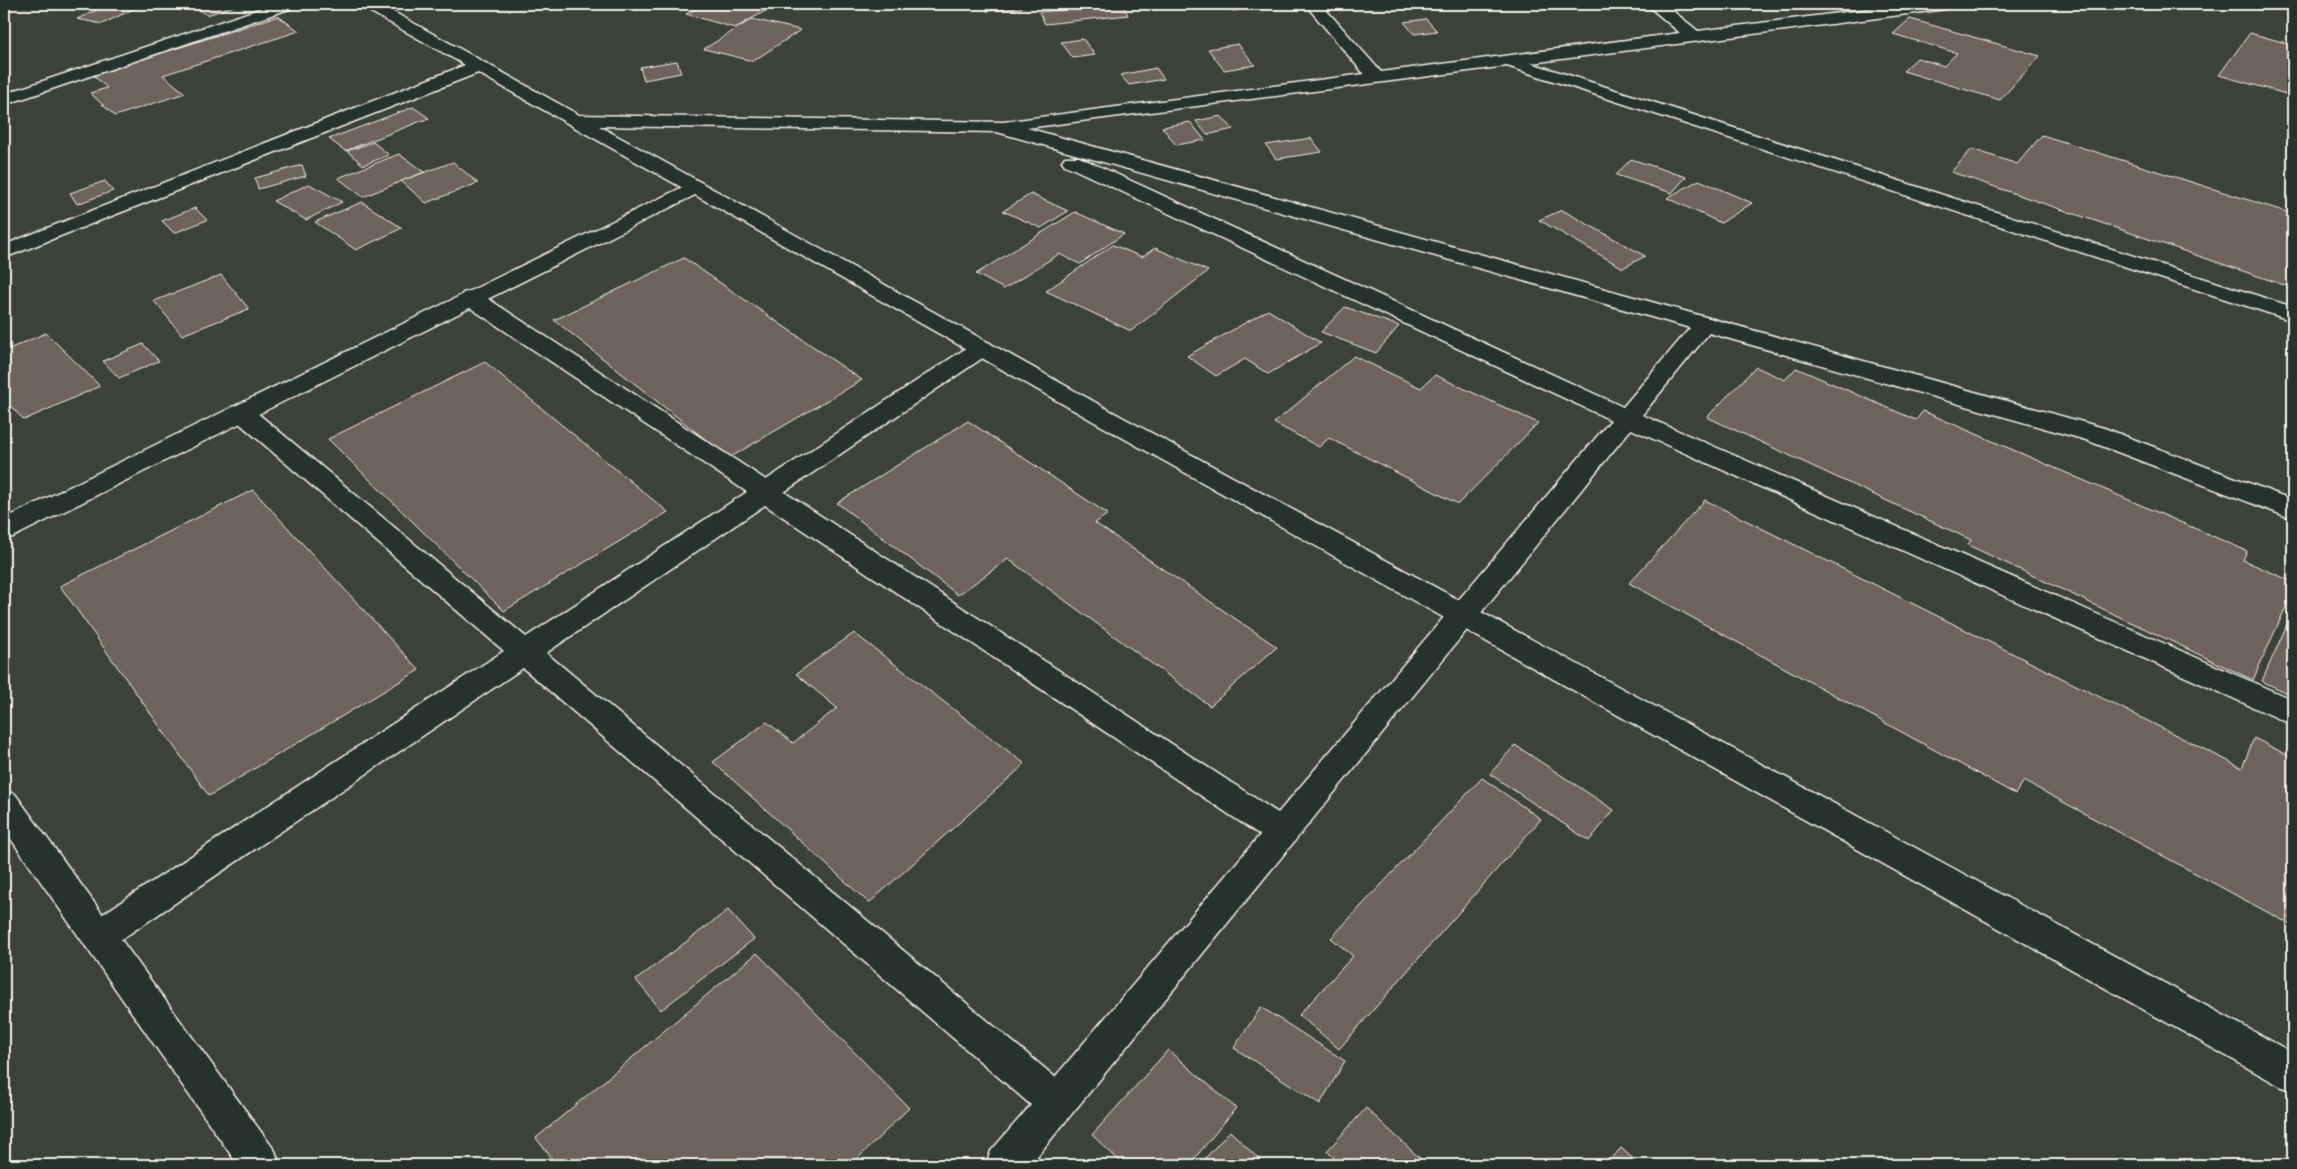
<svg xmlns="http://www.w3.org/2000/svg" width="2297" height="1169" font-family="Pangolin,sans-serif">
  <rect width="100%" height="100%" fill="#3c413b"/>
  <filter id="ink" filterUnits="userSpaceOnUse"><feTurbulence type="fractalNoise" baseFrequency=".02" numOctaves="2"/><feDisplacementMap in="SourceGraphic" scale="10" xChannelSelector="R" yChannelSelector="G"/><feConvolveMatrix kernelMatrix="1 2 1 2 8 2 1 2 1" color-interpolation-filters="sRGB"/></filter>
  <g filter="url(#ink)">
    <!-- building -->
    <g fill="#6e625b" stroke="#f4f1e8">
      <polygon points="110,4 144,4 102,24 77,19"/>
      <polygon points="188,4 230,4 234,6 207,15"/>
      <polygon points="705,4 778,4 735,28 686,14"/>
      <polygon points="985,4 1020,4 1022,8 987,11"/>
      <polygon points="1122,4 1128,15 1045,24 1039,12"/>
      <polygon points="1224,4 1254,4 1256,6 1234,11"/>
      <polygon points="278,16 299,31 163,75 185,93 115,116 90,93 107,88 93,75"/>
      <polygon points="752,19 801,30 753,61 704,49"/>
      <polygon points="1426,19 1437,31 1414,34 1404,22"/>
      <polygon points="1910,19 2040,56 2000,100 1903,71 1917,58 1944,66 1957,53 1893,34"/>
      <polygon points="2250,33 2293,45 2293,96 2219,75"/>
      <polygon points="1083,39 1095,55 1073,58 1061,42"/>
      <polygon points="1238,44 1255,65 1224,70 1208,49"/>
      <polygon points="677,61 681,73 644,80 640,67"/>
      <polygon points="1156,68 1164,79 1129,85 1120,75"/>
      <polygon points="413,107 429,118 345,151 329,139"/>
      <polygon points="1221,116 1233,129 1207,135 1196,121"/>
      <polygon points="1190,122 1205,140 1176,145 1162,127"/>
      <polygon points="2042,135 2293,214 2293,288 1951,172 1972,149 2017,164"/>
      <polygon points="1311,138 1322,152 1276,159 1266,145"/>
      <polygon points="373,142 389,155 363,165 347,151"/>
      <polygon points="399,154 424,172 363,197 338,178"/>
      <polygon points="1631,159 1686,177 1672,193 1616,175"/>
      <polygon points="453,162 478,183 426,203 401,181"/>
      <polygon points="302,165 306,176 258,189 255,178"/>
      <polygon points="1699,180 1752,203 1721,223 1667,198"/>
      <polygon points="105,181 113,191 77,204 70,193"/>
      <polygon points="309,184 342,202 306,220 273,201"/>
      <polygon points="1031,194 1068,211 1041,228 1003,211"/>
      <polygon points="362,202 402,228 356,250 315,222"/>
      <polygon points="195,208 207,220 174,233 162,221"/>
      <polygon points="1562,210 1645,256 1623,268 1539,220"/>
      <polygon points="1075,212 1124,234 1080,264 1059,254 1004,289 976,274"/>
      <polygon points="1113,245 1142,257 1155,248 1208,271 1131,331 1046,291"/>
      <polygon points="684,258 862,380 729,458 554,320"/>
      <polygon points="221,275 249,309 182,335 154,301"/>
      <polygon points="1345,307 1399,326 1376,353 1321,332"/>
      <polygon points="1268,310 1321,343 1268,374 1245,359 1216,376 1187,356"/>
      <polygon points="46,333 100,386 24,420 4,399 4,351"/>
      <polygon points="143,344 159,361 119,378 103,361"/>
      <polygon points="1354,356 1421,388 1435,375 1538,423 1458,504 1329,438 1319,447 1274,423"/>
      <polygon points="485,362 668,512 504,611 328,439"/>
      <polygon points="1756,367 1785,380 1796,368 1916,420 1923,411 2247,551 2243,560 2293,582 2293,591 2253,680 1968,545 1971,540 1707,417"/>
      <polygon points="968,421 1108,514 1095,523 1277,647 1210,706 1008,559 958,595 837,503"/>
      <polygon points="253,490 419,670 209,796 60,586"/>
      <polygon points="1705,500 2242,768 2254,738 2293,758 2293,926 2024,781 2015,794 1629,583"/>
      <polygon points="2293,611 2293,696 2262,681"/>
      <polygon points="854,633 1025,764 869,903 713,762 767,722 793,743 837,708 796,674"/>
      <polygon points="1515,745 1614,810 1589,841 1490,774"/>
      <polygon points="1482,778 1541,819 1339,1049 1299,1015 1353,956 1331,938"/>
      <polygon points="728,910 754,939 661,1010 636,980"/>
      <polygon points="757,953 909,1108 851,1165 557,1165 536,1138"/>
      <polygon points="1261,1007 1345,1061 1320,1104 1234,1048"/>
      <polygon points="1168,1050 1236,1108 1189,1165 1124,1165 1092,1135"/>
      <polygon points="1366,1108 1427,1165 1341,1165 1327,1151"/>
      <polygon points="1230,1131 1265,1165 1199,1165"/>
      <polygon points="1621,1148 1640,1165 1606,1165"/>
    </g>
    <g fill="none" stroke-linecap="round" stroke-linejoin="round">
      <defs>
        <g id="street">
          <polygon points="274,4 297,4 295,7 4,105 4,94"/>
          <path d="M360 4H379L579 115 1003 122 1364 74 1305 4H1321L1381 72 1680 33 1646 4H1664L1698 31 1910 4H1954L1952 7 1946 9 1531 63 2293 307V321L1507 66 1027 128 2104 428 2293 500V519L2086 440 1709 333 1642 415 2293 700V725L1631 429 1030 1165H986L991 1151 1031 1105 523 668 110 947 98 952 86 947 81 936 86 925 504 651 232 417 229 412 232 407 241 404 250 407 526 637 747 492 463 303 460 298 463 293 471 291 479 293 766 480 974 343 982 341 990 343 993 348 990 353 784 492 1278 813 1611 420 1065 165 1062 161 1065 157H1079L1623 407 1690 328 997 132 599 126 702 183 705 187 702 191H688L478 73 4 258V245L465 65 362 7ZM765 505 1260 835 1055 1077 546 653Z"/>
        </g>
        <g id="secondary">
          <polygon points="695,181 702,183 1109,410 2293,1053 2293,1091 2280,1086 1091,420 695,195 13,537 4,539 4,519"/>
          <polygon points="4,791 15,794 275,1151 280,1165 238,1165 4,829"/>
        </g>
      </defs>
      <!-- street casing -->
      <use href="#street" stroke="#f4f1e8" stroke-width="3"/>
      <!-- secondary casing -->
      <use href="#secondary" stroke="#f4f1e8" stroke-width="3"/>
      <!-- street -->
      <use href="#street" fill="#26332d" fill-rule="evenodd"/>
      <!-- secondary -->
      <use href="#secondary" fill="#26332d" fill-rule="evenodd"/>
    </g>
  </g>
  <!-- margin -->
  <rect width="2297" height="1169" fill="none" stroke="#26332d" stroke-width="20"/>
  <rect x="10" y="10" width="2277" height="1149" fill="none" stroke="#f4f1e8" stroke-width="2" filter="url(#ink)"/>
</svg>
